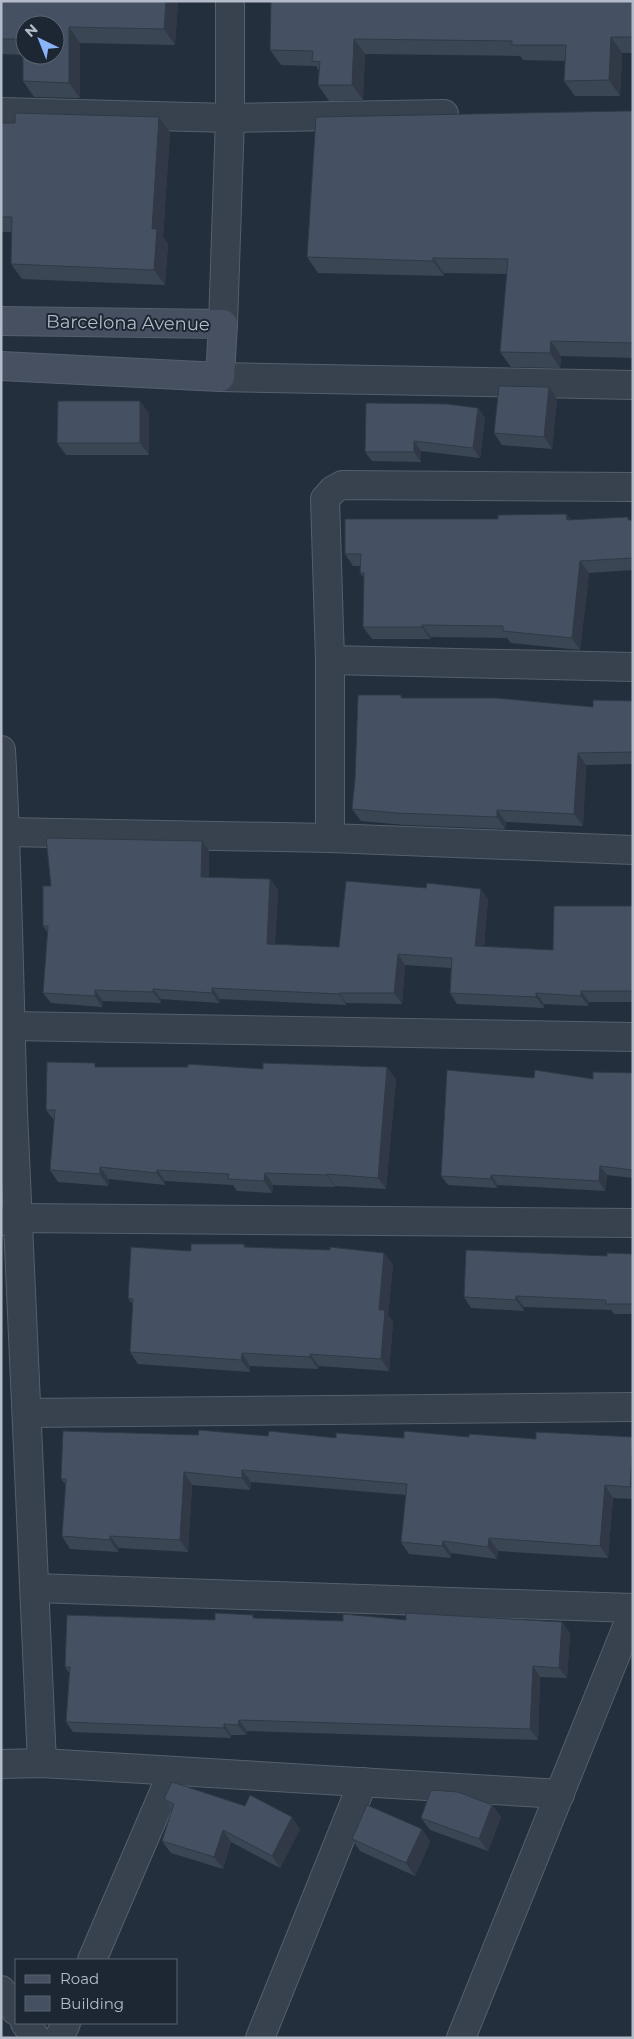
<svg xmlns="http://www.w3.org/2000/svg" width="634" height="2039" font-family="Montserrat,sans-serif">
  <rect width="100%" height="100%" fill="#242f3e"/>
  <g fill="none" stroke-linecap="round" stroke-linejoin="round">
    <defs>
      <g id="street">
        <polyline points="1,112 230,118 444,114"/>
        <polyline points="223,324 230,118 230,1"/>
        <polyline points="220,377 633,385"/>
        <polyline points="330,660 633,667"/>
        <path d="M1 750C8 871 9 991 13 1112 22 1329 33 1546 42 1763"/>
        <polyline points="6,832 330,838 633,850"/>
        <polyline points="330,838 330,660 325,499 333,490 342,485 633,487"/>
        <polyline points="10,1026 633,1037"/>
        <polyline points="1,1221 18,1218 633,1223"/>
        <polyline points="27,1413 633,1407"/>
        <polyline points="35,1588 633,1608"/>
        <polyline points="1,1764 42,1763 560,1794"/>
        <polyline points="92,1960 173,1771"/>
        <polyline points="1,1990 16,2011"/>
        <polyline points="25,2023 36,2038"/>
        <polyline points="59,2038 66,2023"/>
        <polyline points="260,2038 363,1782"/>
        <polyline points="461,2038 633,1612"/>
      </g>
      <polyline id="secondary" points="1,321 223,324 220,377 1,366"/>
    </defs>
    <!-- street casing -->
    <use href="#street" stroke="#565f6c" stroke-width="30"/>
    <!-- secondary casing -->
    <use href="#secondary" stroke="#565f6c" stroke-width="30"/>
    <!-- street -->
    <use href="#street" stroke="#38414e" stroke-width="28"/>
    <!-- secondary -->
    <use href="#secondary" stroke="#465061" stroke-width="28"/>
  </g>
  <!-- wall -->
  <g fill="#3b4654">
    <polygon points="1,1 178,1 175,45 80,43 80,98 34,97 23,81 23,55 1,54"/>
    <polygon points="633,1 633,53 622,53 620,96 575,96 564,81 565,61 523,60 520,56 365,54 363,100 329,101 318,85 319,71 316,66 281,65 270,50"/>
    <polygon points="633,111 633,358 561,356 560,368 511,367 500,352 507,274 444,273 444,276 318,273 307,257"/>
    <polygon points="1,123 170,132 163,237 168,244 165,285 22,279 11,264 12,232 1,232"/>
    <polygon points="557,399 552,449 502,445 494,433"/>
    <polygon points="478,408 485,418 480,458 421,451 421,462 372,461 365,452"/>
    <polygon points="149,413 149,455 66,455 57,443"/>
    <polygon points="566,514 571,520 633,520 633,570 589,573 580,650 511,643 507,638 431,637 430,639 372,639 363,627 364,578 360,573 361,566 353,566 345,554 498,519"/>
    <polygon points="401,695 403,698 593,707 633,701 633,764 586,765 583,826 506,822 505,829 405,825 361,821 352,809 355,779"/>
    <polygon points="202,841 209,851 209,877 270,879 278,890 275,944 339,947 488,899 484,946 553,950 633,906 633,1002 589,1002 588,1006 544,1004 544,1008 457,1004 450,993 451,968 405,965 402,1004 346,1003 346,1005 220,999 219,1003 161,999 161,1003 103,1001 102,1007 51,1003 43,993 48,933 43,926 51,886"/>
    <polygon points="98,1067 396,1079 386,1189 335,1186 335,1187 273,1185 272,1193 237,1191 233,1185 165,1181 165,1185 109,1179 108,1186 58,1182 50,1170 54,1120 46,1110"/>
    <polygon points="633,1073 633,1178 607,1175 605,1191 498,1185 497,1188 448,1185 441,1176 534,1078 593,1079"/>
    <polygon points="244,1244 246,1247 384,1253 393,1265 388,1315 393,1322 389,1371 319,1366 318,1369 250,1366 250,1372 138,1364 130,1352 133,1305 128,1298 191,1251"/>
    <polygon points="633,1254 633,1314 614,1314 611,1310 524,1307 524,1311 471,1308 464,1297 607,1256"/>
    <polygon points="198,1435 336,1438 469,1437 536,1439 633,1437 633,1499 613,1498 608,1558 498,1551 497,1559 451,1553 451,1558 409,1554 401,1542 406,1495 251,1482 250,1490 192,1485 188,1552 119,1548 118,1552 70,1549 62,1536 66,1485 61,1479"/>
    <polygon points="255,1618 343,1621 406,1620 562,1622 570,1633 567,1678 540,1677 538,1740 247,1731 246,1735 231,1735 231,1738 73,1732 66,1722 69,1673 65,1667 215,1620"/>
    <polygon points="164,1799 300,1829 280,1868 231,1842 223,1869 171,1853 162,1841 172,1810"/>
    <polygon points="492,1805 501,1817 488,1851 430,1830 421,1818"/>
    <polygon points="422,1829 430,1842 415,1876 360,1851 352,1839"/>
  </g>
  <!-- shaded-wall -->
  <g fill="#303945">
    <polygon points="166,1 178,1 175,45 164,29"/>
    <polygon points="69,27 80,43 80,98 69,83"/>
    <polygon points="611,37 622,53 620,96 609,80"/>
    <polygon points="354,39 365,54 363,100 352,85"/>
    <polygon points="159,117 170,132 163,237 168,244 165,285 154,270 152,229"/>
    <polygon points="433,258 444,273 444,276 433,261"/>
    <polygon points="551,341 561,356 560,368 550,353"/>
    <polygon points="549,387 557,399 552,449 544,437"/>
    <polygon points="140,401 149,413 149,455 140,443"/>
    <polygon points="478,408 485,418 480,458 473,448"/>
    <polygon points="414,441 421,451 421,462 414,452"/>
    <polygon points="566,514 575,526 567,520"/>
    <polygon points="580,561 589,573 580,650 572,638"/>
    <polygon points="422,625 431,637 430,639 422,627"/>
    <polygon points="578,753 586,765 583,826 574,814"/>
    <polygon points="497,810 506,822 505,829 497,817"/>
    <polygon points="202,841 209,851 209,887 201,877"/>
    <polygon points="270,879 278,890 274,955 267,944"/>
    <polygon points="481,889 488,899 483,956 475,946"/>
    <polygon points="398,954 405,965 402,1004 394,993"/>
    <polygon points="212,988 220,999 219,1003 212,993"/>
    <polygon points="153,989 161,999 161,1003 153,992"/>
    <polygon points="95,990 103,1001 102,1007 95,996"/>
    <polygon points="581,991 589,1002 588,1006 581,996"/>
    <polygon points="339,993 346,1003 346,1005 339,994"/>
    <polygon points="536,993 544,1004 544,1008 536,997"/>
    <polygon points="387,1067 396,1079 386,1189 378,1178"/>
    <polygon points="600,1166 607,1175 605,1191 599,1181"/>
    <polygon points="100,1167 109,1179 108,1186 100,1174"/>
    <polygon points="157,1170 165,1181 165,1185 157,1173"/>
    <polygon points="265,1173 273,1185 272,1193 264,1181"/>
    <polygon points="327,1174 335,1186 335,1187 327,1175"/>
    <polygon points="491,1175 498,1185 497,1188 491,1179"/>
    <polygon points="384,1253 393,1265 388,1315 393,1322 389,1371 381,1359 379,1310"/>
    <polygon points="516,1296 524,1307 524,1311 516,1300"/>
    <polygon points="242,1353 250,1366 250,1372 241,1360"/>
    <polygon points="310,1354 319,1366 318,1369 310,1357"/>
    <polygon points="633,1437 633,1491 630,1487"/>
    <polygon points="242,1470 251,1482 250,1490 242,1478"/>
    <polygon points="184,1472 192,1485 188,1552 180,1540"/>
    <polygon points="605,1485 613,1498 608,1558 600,1546"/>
    <polygon points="110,1536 119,1548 118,1552 110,1540"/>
    <polygon points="489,1538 498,1551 497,1559 488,1547"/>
    <polygon points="443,1541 451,1553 451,1558 442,1546"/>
    <polygon points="562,1622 570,1633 567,1678 559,1668"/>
    <polygon points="533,1666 540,1677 538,1740 530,1729"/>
    <polygon points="239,1720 247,1731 246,1735 238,1725"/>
    <polygon points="224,1724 231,1735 231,1738 224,1728"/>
    <polygon points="492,1805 501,1817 488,1851 479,1839"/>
    <polygon points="292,1817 300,1829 280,1868 272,1856"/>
    <polygon points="422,1829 430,1842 415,1876 406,1863"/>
    <polygon points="223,1830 231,1842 223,1869 214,1857"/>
  </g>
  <!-- building -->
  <g fill="#455162" stroke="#303945" fill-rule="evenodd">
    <path d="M1 1H166L164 29 69 27V83L23 81V39H1ZM25 25H55V55H25Z"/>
    <polygon points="271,1 633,1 633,37 611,37 609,80 564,81 566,45 512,45 512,41 354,39 352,85 318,85 320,62 312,61 313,51 270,50"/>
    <polygon points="625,111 633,111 633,343 551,341 550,353 500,352 508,259 433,258 433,261 307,257 316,117"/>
    <polygon points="15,113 159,117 152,229 157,229 154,270 11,264 12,217 1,217 1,123 15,123"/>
    <polygon points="499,386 549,387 544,437 494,433"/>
    <polygon points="58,401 140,401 140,443 57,443"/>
    <polygon points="366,403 447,404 478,408 473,448 414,441 414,452 365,452"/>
    <polygon points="566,514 567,520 628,517 628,520 633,520 633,558 580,561 572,638 503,631 503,626 422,625 422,627 363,627 364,573 360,573 361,554 345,554 345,519 498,519 498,515"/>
    <polygon points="358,695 401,695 401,698 496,698 593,707 593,700 633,701 633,752 578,753 574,814 497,810 497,817 397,813 352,809 355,779"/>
    <polygon points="46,838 202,841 201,877 270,879 267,944 339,947 346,881 426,888 427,883 481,889 475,946 553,950 554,906 633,906 633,991 581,991 581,996 536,993 536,997 450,993 452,958 398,954 394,993 339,993 339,994 212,988 212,993 153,989 153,992 95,990 95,996 43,993 48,926 43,926 43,886 51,886"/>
    <polygon points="47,1062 95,1063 95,1067 188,1067 188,1064 263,1069 263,1063 387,1067 378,1178 327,1174 327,1175 265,1173 264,1181 228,1179 229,1174 157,1170 157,1173 100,1167 100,1174 50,1170 55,1110 46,1110"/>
    <polygon points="447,1070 534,1078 535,1070 593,1079 593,1072 633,1073 633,1170 600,1166 599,1181 491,1175 491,1179 441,1176"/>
    <polygon points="191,1244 244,1244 244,1247 330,1250 330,1247 384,1253 379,1310 385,1310 381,1359 310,1354 310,1357 242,1353 241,1360 130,1352 133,1299 128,1298 131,1247 191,1251"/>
    <polygon points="466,1250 607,1256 607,1253 633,1254 633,1304 606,1304 606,1300 516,1296 516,1300 464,1297"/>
    <polygon points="199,1430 268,1436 269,1431 336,1438 336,1433 404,1438 404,1431 469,1437 469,1434 536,1439 536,1432 633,1437 630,1487 605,1485 600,1546 489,1538 488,1547 443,1541 442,1546 401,1542 407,1484 242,1470 242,1478 184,1472 180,1540 110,1536 110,1540 62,1536 66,1479 61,1479 63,1431 198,1435"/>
    <polygon points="215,1613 253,1615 253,1618 343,1621 343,1614 406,1620 406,1613 562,1622 559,1668 533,1666 530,1729 239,1720 238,1725 224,1724 224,1728 66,1722 70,1667 65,1667 67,1615 215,1620"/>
    <polygon points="172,1782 245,1806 250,1795 292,1817 272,1856 223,1830 214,1857 162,1841 174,1804 164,1799"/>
    <polygon points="431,1790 458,1792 492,1805 479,1839 421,1818"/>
    <polygon points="367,1805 422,1829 406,1863 352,1839"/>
  </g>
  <g text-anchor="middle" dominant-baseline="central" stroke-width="4" stroke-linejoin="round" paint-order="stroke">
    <!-- street labels -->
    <g font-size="18" fill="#b4bcc9" stroke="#1d2633">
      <text transform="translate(128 323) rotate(1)">Barcelona Avenue</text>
    </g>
  </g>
  <!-- border -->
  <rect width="634" height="2039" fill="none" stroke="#b4bcc9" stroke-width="5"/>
  <!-- legend -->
  <rect x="15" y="1959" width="162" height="65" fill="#1d2633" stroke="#59626f"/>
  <rect x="25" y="1975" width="25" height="8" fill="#465061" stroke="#59626f"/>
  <text x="60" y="1984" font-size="15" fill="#b4bcc9">Road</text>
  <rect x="25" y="1996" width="25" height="15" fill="#455162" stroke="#59626f"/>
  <text x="60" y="2009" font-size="15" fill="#b4bcc9">Building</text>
  <!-- north arrow -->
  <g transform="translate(40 40) rotate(317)"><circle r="24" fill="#1d2633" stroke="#59626f"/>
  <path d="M0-4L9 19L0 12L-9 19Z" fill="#8ab4f8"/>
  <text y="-8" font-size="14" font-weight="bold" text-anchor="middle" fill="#b4bcc9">N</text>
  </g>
</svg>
